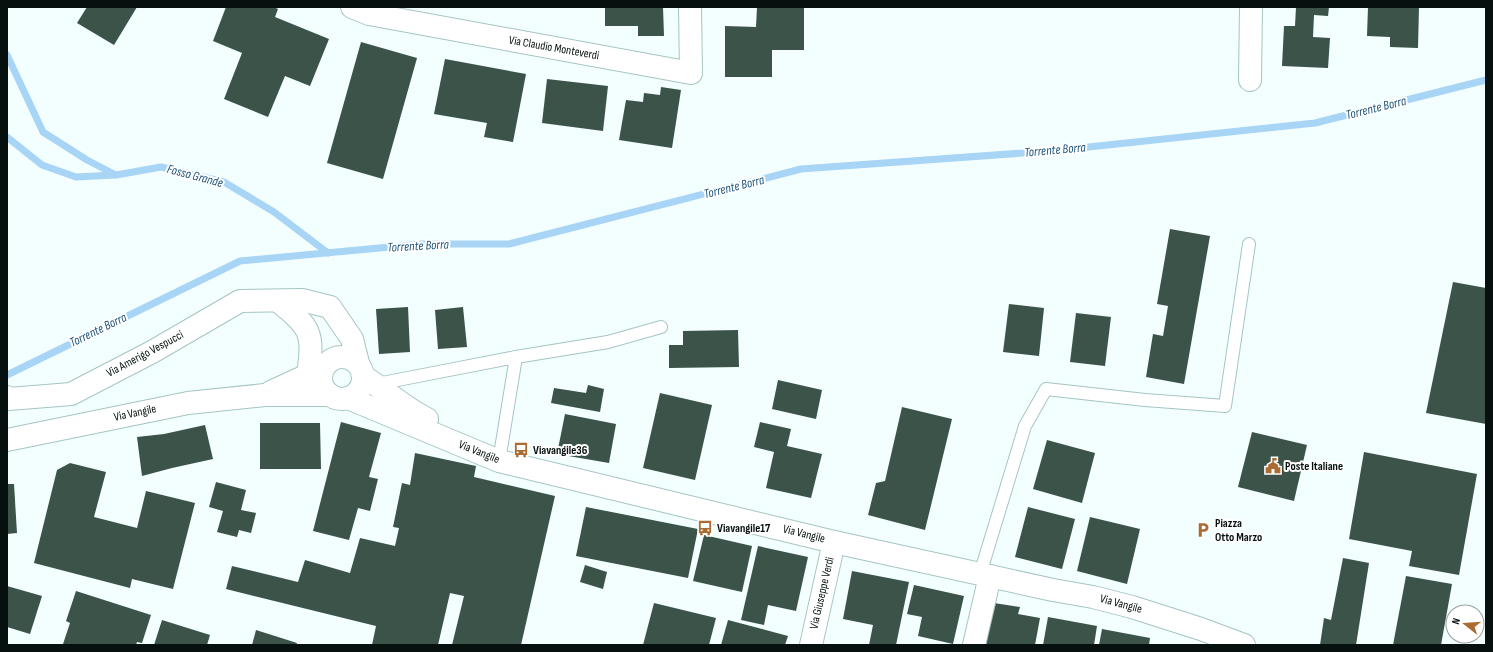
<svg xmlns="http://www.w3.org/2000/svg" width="1493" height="652" font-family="'Sofia Sans Condensed',sans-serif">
  <rect width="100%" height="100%" fill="#f2fffe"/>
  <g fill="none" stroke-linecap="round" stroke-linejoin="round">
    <!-- stream -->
    <g stroke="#a8d4f6" stroke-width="7">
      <polyline points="7,55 43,132 87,160 116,175 161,167 224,182 274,212 328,253"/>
      <polyline points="7,137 42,165 76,177 115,175"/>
      <polyline points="7,375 240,261 422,244 509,244 801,169 1051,151 1315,123 1486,80"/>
    </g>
  </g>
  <!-- building -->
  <g fill="#3b5348">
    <polygon points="87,7 137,7 114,45 77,23"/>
    <polygon points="226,7 274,7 278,9 275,17 329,39 310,86 285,76 268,117 224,99 242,53 213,41"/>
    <polygon points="605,7 663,7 664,36 638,36 638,26 605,26"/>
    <polygon points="757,7 804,7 804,50 772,50 772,77 725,77 725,26 756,27"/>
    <polygon points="1296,7 1329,7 1328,16 1314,15 1313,37 1330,38 1328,68 1282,66 1284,26 1295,26"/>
    <polygon points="1368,7 1419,7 1418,48 1390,47 1390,37 1367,36"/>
    <polygon points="361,42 417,58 383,179 327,163"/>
    <polygon points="445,59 526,74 513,142 484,137 487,123 434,114"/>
    <polygon points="547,79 608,86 603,131 542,123"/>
    <polygon points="661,87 681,90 672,148 619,140 626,100 643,102 644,93 660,95"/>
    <polygon points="1170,229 1210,236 1184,384 1146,377 1153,334 1163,336 1168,306 1157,304"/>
    <polygon points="1453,282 1486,288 1486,424 1426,413"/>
    <polygon points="1009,304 1044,308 1039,356 1003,352"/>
    <polygon points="408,307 410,352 379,354 376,309"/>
    <polygon points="463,307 467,347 438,349 435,310"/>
    <polygon points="1076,313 1111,317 1105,366 1070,362"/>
    <polygon points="738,330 739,367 669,368 669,345 683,345 683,331"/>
    <polygon points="778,380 822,390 816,419 772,409"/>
    <polygon points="588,385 604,389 600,412 551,403 554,388 586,393"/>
    <polygon points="660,393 712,405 695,480 643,468"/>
    <polygon points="902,407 952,419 925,530 868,515 876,483 885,481"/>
    <polygon points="565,414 616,424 609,463 557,454"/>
    <polygon points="341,422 381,433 369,477 378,479 370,511 358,508 349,540 313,531"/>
    <polygon points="760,422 791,429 787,446 822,454 811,498 766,488 774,452 754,447"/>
    <polygon points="260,423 320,423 321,469 260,469"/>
    <polygon points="205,425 213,459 172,468 142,476 137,437 164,434"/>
    <polygon points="1252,432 1307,445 1294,501 1238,487"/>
    <polygon points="1047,440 1095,453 1082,503 1033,489"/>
    <polygon points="1364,452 1477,474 1459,575 1409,566 1412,551 1349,539"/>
    <polygon points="415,453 476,466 474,477 555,496 521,645 452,645 464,596 450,593 438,645 372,645 376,626 226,589 232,566 298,582 305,560 350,573 360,538 395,546 399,528 393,527 402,483 410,485"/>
    <polygon points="70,463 106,472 94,517 137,528 146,491 195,503 173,589 132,579 130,588 34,563 57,470"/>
    <polygon points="216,482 246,490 241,510 256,513 251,533 239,530 237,537 217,532 223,511 209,507"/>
    <polygon points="7,484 14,484 17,533 7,534"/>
    <polygon points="586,507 698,529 688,578 576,556"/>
    <polygon points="1028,507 1075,519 1062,569 1015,557"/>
    <polygon points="1090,517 1140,529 1127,584 1077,571"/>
    <polygon points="704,535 752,546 742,592 693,581"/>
    <polygon points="758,546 808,557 796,611 768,605 764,625 741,620"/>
    <polygon points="1343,558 1369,563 1356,645 1320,645 1324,618 1331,620"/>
    <polygon points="585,565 607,572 603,589 580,582"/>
    <polygon points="852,571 909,582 896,645 869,645 873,625 843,619"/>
    <polygon points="1406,576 1452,584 1441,645 1393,645"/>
    <polygon points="914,585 964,596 953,644 918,636 922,617 907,614"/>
    <polygon points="7,586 42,596 30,634 7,627"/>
    <polygon points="76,591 151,615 142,643 137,642 136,645 63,644 70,623 66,621"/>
    <polygon points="654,603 716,618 709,645 643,645"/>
    <polygon points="994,603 1020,607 1018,614 1040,618 1035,645 986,645"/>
    <polygon points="1048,617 1097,626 1094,645 1043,645"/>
    <polygon points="162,620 210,635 207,645 154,645"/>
    <polygon points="728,620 788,636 785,645 721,645"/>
    <polygon points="1102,629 1150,638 1149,645 1099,645"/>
    <polygon points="256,630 297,643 296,645 252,645"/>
  </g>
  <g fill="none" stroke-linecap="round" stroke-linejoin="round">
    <defs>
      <g id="lane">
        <polyline points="516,357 608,342 661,327"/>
        <polyline points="377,384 516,357 499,461"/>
        <polyline points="980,574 1025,426 1046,389 1145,400 1225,406 1249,244"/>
      </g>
      <g id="street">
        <polyline points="352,7 369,14 691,73 690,7"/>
        <polyline points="1250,80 1251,7"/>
        <path d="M278 301C311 328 314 332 308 375"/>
        <polyline points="7,397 9,399 71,394 152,352 240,301 302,300 330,307 352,339 358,363"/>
        <polyline points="811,645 834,542"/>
        <polyline points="974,645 990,576"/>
      </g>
      <g id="secondary">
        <circle cx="342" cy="378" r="21"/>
        <path d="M364 377C386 390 404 408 427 419"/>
        <polyline points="271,392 323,368"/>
        <polyline points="348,398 499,461 834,542 1053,590 1093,597 1132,607 1201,629 1244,645"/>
        <polyline points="7,440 188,403 265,395 330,395"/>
      </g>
    </defs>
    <!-- lane casing -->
    <use href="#lane" stroke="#a5c5c2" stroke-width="14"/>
    <!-- street casing -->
    <use href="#street" stroke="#a5c5c2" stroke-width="24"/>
    <!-- secondary casing -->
    <use href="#secondary" stroke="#a5c5c2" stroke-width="24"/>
    <!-- lane -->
    <use href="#lane" stroke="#fff" stroke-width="12"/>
    <!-- street -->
    <use href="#street" stroke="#fff" stroke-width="22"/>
    <!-- secondary -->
    <use href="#secondary" stroke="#fff" stroke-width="22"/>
  </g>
  <!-- icons -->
  <defs>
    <symbol id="bus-bare" viewBox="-9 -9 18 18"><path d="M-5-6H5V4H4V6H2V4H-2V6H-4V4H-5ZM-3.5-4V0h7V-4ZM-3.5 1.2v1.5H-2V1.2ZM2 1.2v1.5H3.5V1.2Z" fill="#ab6c33" stroke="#fff" stroke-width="2.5" paint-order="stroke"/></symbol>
    <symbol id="civic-bare" viewBox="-9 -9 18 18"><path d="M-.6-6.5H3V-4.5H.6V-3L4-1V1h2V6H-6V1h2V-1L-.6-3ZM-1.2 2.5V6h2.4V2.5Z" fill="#ab6c33" stroke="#fff" stroke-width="2.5" paint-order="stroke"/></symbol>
    <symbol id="parking-bare" viewBox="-9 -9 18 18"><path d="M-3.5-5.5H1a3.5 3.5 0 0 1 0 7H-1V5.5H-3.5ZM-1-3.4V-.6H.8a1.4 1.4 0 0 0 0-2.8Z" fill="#ab6c33" stroke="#fff" stroke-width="2.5" paint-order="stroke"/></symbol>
  </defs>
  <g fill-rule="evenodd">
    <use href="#bus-bare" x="510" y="439" width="22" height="22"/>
    <use href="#civic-bare" x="1262" y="455" width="22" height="22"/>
    <use href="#bus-bare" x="694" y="517" width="22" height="22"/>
    <use href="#parking-bare" x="1192" y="519" width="22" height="22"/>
  </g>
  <g text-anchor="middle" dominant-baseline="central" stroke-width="4" stroke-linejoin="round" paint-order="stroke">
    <!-- street labels -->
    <g font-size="12" fill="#05100f" stroke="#fff">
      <text transform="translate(554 48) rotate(10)">Via Claudio Monteverdi</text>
      <text transform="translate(145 354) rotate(-28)">Via Amerigo Vespucci</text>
      <text transform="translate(135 413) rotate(-12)">Via Vangile</text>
      <text transform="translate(479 452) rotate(22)">Via Vangile</text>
      <text transform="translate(804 534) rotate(14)">Via Vangile</text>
      <text transform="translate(822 593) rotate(-77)">Via Giuseppe Verdi</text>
      <text transform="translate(1121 604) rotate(15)">Via Vangile</text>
    </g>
    <!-- poi labels -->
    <g font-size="12" font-weight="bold" fill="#05100f" stroke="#fff" text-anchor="start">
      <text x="533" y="450">Viavangile36</text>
      <text x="1285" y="466">Poste Italiane</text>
      <text x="1215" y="523">Piazza<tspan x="1215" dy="14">Otto Marzo</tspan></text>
      <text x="717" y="528">Viavangile17</text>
    </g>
    <!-- water labels -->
    <g font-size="13" font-style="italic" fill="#20567c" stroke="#fff">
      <text transform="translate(1376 108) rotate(-14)">Torrente Borra</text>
      <text transform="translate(1055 150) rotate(-5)">Torrente Borra</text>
      <text transform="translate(195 176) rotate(15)">Fosso Grande</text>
      <text transform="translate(734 187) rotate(-14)">Torrente Borra</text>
      <text transform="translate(418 246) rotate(-3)">Torrente Borra</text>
      <text transform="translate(98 330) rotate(-26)">Torrente Borra</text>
    </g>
  </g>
  <!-- border -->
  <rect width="1493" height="652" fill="none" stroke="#05100f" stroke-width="16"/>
  <!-- north arrow -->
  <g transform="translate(1465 624) rotate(287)"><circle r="19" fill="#ffffff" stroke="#9b9f9f"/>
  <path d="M0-3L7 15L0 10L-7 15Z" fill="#ab6c33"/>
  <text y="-6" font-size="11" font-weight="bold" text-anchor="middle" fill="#05100f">N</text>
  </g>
</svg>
